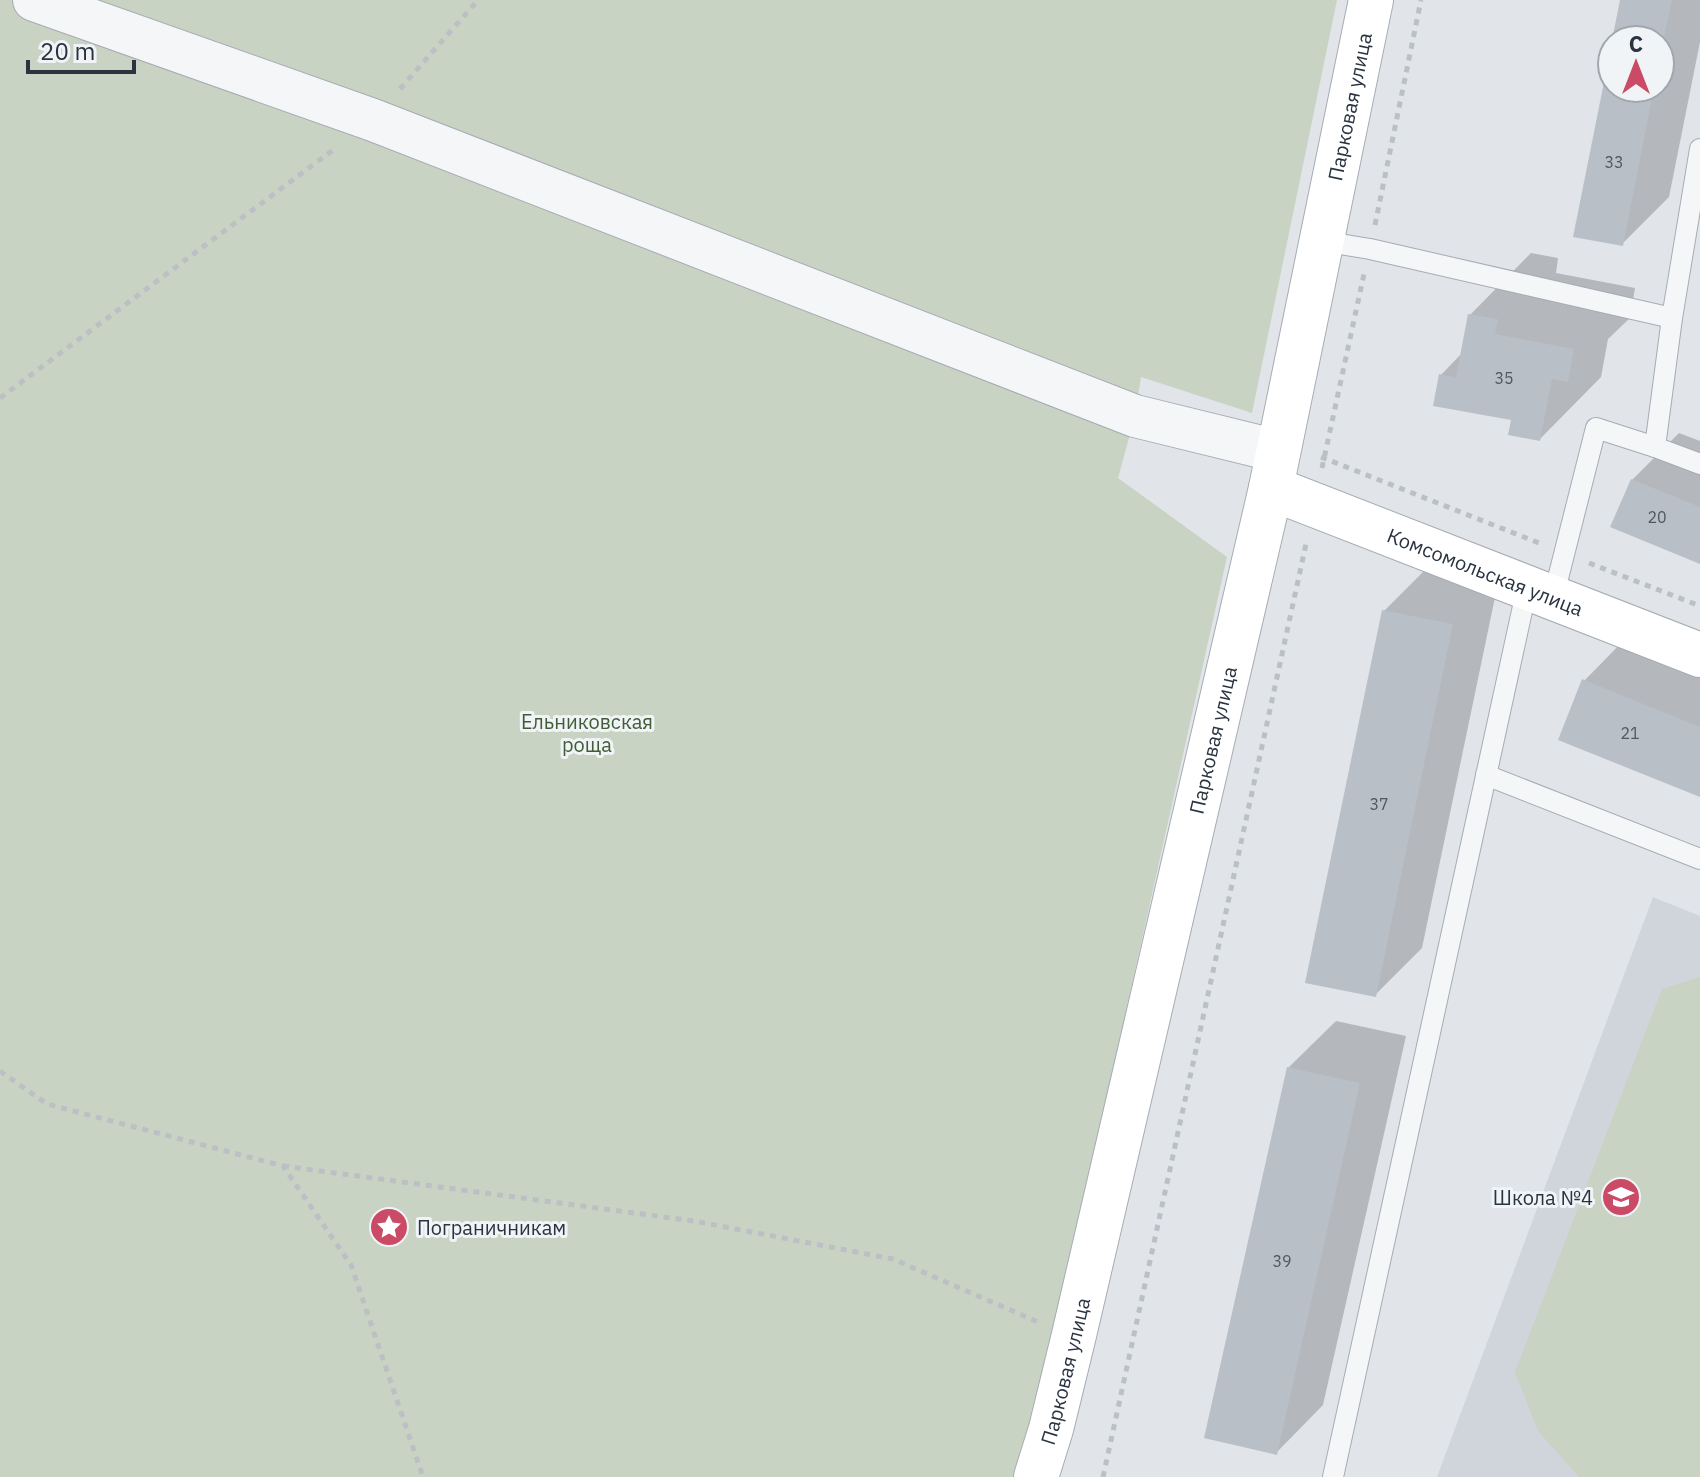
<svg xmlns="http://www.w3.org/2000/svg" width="1700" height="1477" font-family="'IBM Plex Sans',sans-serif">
  <rect width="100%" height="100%" fill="#e1e5ea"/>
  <!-- built -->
  <polygon fill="#d0d5dc" points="1653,897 1700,916 1700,1477 1437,1477"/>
  <!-- green -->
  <g fill="#c8d3c3">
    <polygon points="0,0 1337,0 1252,413 1141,377 1135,416 1118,478 1227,557 1055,1330 1015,1477 0,1477"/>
    <polygon points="1700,977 1700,1477 1579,1477 1538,1431 1515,1372 1662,989"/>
  </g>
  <!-- shadow -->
  <g fill="#0003">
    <polygon points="1622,0 1700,0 1700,42 1669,197 1622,244 1575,235 1612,50 1612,88 1660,88 1660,40 1614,40"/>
    <polygon points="1531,253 1558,258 1556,273 1635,288 1630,318 1608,339 1601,377 1540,439 1513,418 1441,375 1462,353 1470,315"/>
    <polygon points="1679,433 1700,441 1700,562 1632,480"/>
    <polygon points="1431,564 1499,578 1422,948 1375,995 1384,611"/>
    <polygon points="1631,633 1700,661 1700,795 1584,681"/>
    <polygon points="1336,1021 1406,1036 1323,1405 1276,1453 1288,1068"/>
  </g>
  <!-- building -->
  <g fill="#b9bfc6">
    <polygon points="1620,0 1672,0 1661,52 1660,51 1660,40 1612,40"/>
    <polygon points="1611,47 1612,47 1612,88 1654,88 1623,246 1573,237"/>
    <polygon points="1468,314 1498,319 1495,334 1574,349 1568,382 1552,379 1540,441 1508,435 1511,420 1433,406 1439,374 1456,377"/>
    <polygon points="1631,479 1700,507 1700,564 1610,527"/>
    <polygon points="1382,610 1453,624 1376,997 1305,983"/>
    <polygon points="1582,679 1700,727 1700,797 1558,740"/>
    <polygon points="1287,1067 1360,1083 1277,1455 1204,1438"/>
  </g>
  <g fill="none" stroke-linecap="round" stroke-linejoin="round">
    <defs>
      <g id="lane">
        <polyline points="1322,241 1370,249 1672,318"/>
        <polyline points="1655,447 1672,318 1700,149"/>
        <polyline points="1553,598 1596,428 1655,447 1700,464"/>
        <polyline points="1486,775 1700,859"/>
        <polyline points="1333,1477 1527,588"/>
      </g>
      <polyline id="street" points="34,0 373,120 1135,416 1278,451"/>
      <g id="secondary">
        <path id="s1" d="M1271 488 1700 655"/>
        <path id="s2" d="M1036 1477 1051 1429 1074 1335 1271 488 1371 0"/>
      </g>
    </defs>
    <!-- lane casing -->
    <use href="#lane" stroke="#a6acb4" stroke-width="22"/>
    <!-- street casing -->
    <use href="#street" stroke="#a6acb4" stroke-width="44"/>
    <!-- secondary casing -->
    <use href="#secondary" stroke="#a6acb4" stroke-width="46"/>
    <!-- path -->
    <g stroke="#bbc0c5" stroke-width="5" stroke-dasharray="6 6" stroke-linecap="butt">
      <polyline points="400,89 478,0"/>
      <polyline points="1375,225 1421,0"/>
      <polyline points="0,398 337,147"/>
      <polyline points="1321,457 1539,543"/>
      <polyline points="1322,468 1364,274"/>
      <polyline points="1589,563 1700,606"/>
      <polyline points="0,1071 47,1104 283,1166 351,1265 423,1477"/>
      <polyline points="283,1166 694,1221 893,1259 1038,1322"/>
      <polyline points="1103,1477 1306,544"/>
    </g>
    <!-- lane -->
    <use href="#lane" stroke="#f4f6f8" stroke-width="20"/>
    <!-- street -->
    <use href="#street" stroke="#f4f6f8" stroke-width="42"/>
    <!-- secondary -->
    <use href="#secondary" stroke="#fff" stroke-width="44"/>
  </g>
  <!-- icons -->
  <defs>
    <symbol id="school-disc" viewBox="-11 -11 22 22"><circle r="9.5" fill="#cb4a66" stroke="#f1f4f7"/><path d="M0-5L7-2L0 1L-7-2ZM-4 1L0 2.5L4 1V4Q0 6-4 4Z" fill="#fff"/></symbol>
    <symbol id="sight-disc" viewBox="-11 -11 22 22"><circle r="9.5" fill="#cb4a66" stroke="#f1f4f7"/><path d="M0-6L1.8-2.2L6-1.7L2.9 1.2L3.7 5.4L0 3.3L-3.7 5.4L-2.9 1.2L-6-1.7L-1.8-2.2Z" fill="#fff"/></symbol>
  </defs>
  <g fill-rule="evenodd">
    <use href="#school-disc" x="1599" y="1175" width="44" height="44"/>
    <use href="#sight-disc" x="367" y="1205" width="44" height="44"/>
  </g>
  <g text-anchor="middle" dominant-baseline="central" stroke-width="6" stroke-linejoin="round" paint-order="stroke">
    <!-- number labels -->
    <g font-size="16" fill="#4e5762">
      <text x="1614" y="162">33</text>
      <text x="1504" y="378">35</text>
      <text x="1657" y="517">20</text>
      <text x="1630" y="733">21</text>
      <text x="1379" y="804">37</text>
      <text x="1282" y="1261">39</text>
    </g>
    <!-- street labels -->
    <g font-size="20" fill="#2a3441" stroke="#f1f4f7">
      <text stroke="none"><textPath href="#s2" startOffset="1406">Парковая улица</textPath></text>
      <text stroke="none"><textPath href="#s1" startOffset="230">Комсомольская улица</textPath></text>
      <text stroke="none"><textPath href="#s2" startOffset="758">Парковая улица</textPath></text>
      <text stroke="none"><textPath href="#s2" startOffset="110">Парковая улица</textPath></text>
    </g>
    <!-- park labels -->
    <g font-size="20" fill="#415d38" stroke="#f1f4f7">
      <text x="587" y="721">Ельниковская<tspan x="587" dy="23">роща</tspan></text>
    </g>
    <!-- poi labels -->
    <g font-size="20" fill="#2a3441" stroke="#f1f4f7" text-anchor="end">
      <text x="1593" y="1197">Школа №4</text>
      <text x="417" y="1227" text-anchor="start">Пограничникам</text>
    </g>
  </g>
  <!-- north arrow -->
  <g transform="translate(1636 64)"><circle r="38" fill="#f1f4f7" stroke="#a1a7ae" stroke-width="2"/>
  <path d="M0-6L14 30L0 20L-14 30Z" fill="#cb4a66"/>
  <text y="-12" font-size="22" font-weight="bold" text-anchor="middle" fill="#2a3441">С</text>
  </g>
  <!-- scale -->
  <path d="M28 60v12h106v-12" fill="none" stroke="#2a3441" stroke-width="4"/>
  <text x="40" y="60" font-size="24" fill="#2a3441" stroke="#f1f4f7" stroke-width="6" paint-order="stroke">20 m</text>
</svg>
